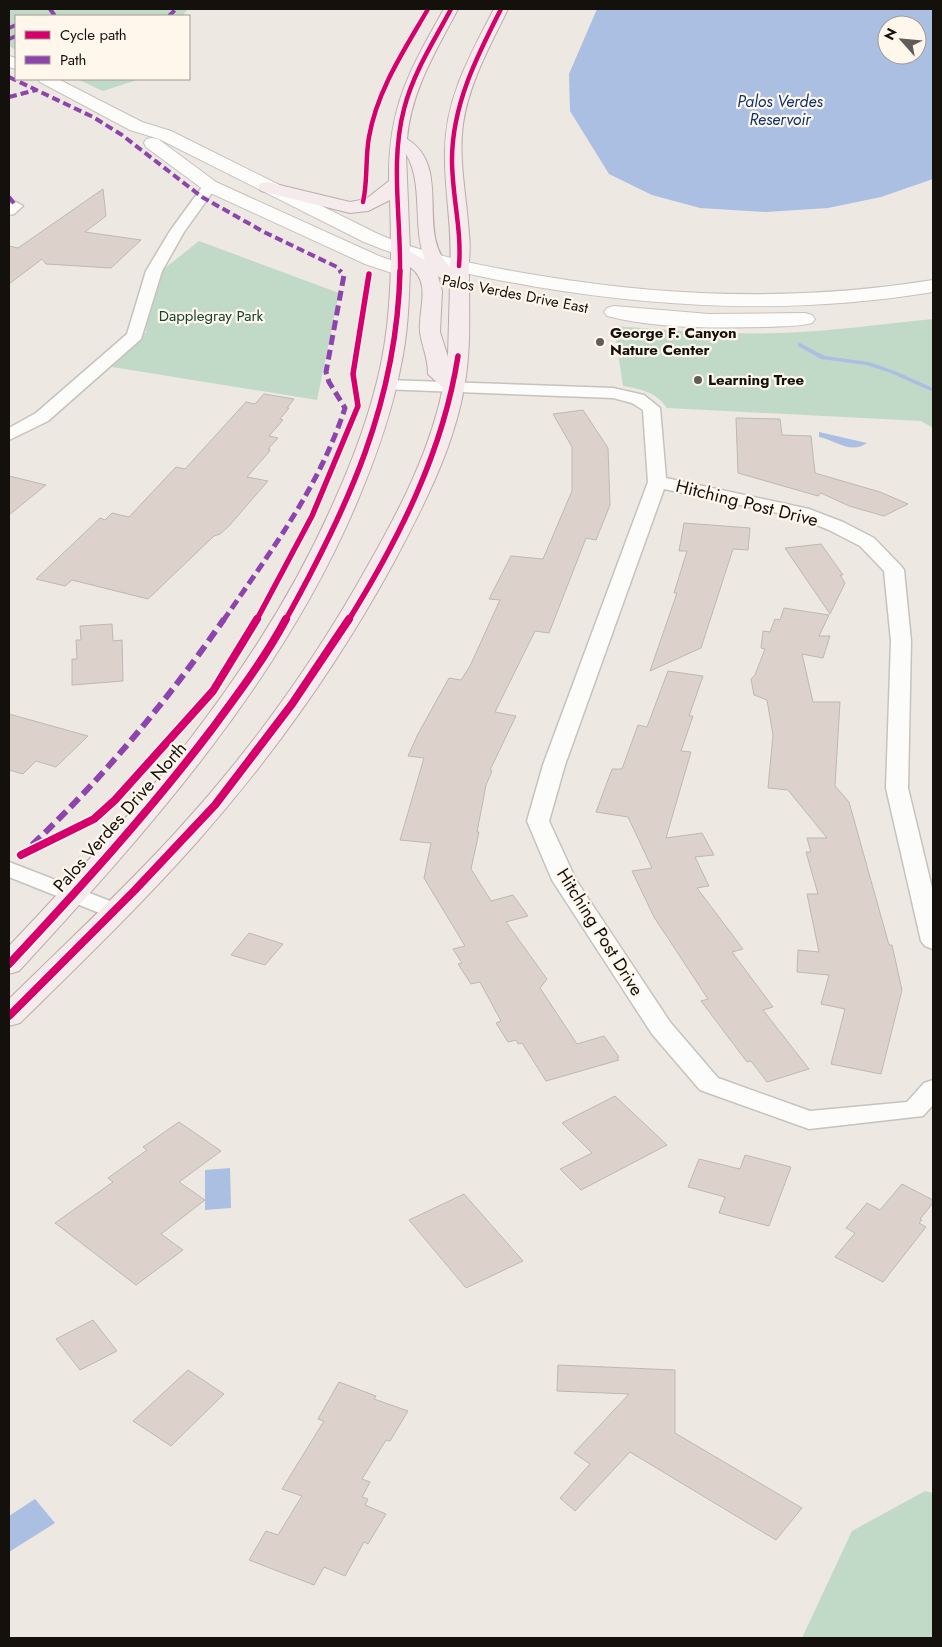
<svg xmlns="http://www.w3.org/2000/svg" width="942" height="1647" font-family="Jost,sans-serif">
  <rect width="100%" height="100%" fill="#ede8e2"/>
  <!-- green -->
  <g fill="#c0dac7">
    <polygon points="9,9 188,9 182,16 16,16 16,50 9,46"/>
    <polygon points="77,79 140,79 103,91"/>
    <polygon points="199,241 339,293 317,400 106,366 146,332 140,288"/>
    <path d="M933 319V428L921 421 667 408C656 392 641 389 623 386L614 326C670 330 726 335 782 333 832 331 883 324 933 319Z"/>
    <polygon points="925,1491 933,1493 933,1638 802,1638 852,1531"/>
  </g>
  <!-- water -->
  <g fill="#aabfe1" fill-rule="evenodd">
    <path d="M597 9H933V179L881 197 828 208 766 212 700 208 652 195 609 174 570 111 569 74ZM887 25H917V55H887Z"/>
    <path d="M819 432 867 443C851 455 835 440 819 437Z"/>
    <polygon points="230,1168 231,1208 205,1210 205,1170"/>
    <polygon points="35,1499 55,1523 9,1552 9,1516"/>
  </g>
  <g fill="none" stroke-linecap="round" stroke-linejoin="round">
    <!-- stream -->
    <polygon fill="#aabfe1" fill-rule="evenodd" points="800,343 825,356 869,362 895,371 933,388 933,392 891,373 866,365 821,359 798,346 798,344"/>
  </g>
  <!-- building -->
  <g fill="#ddd1cb" stroke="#bcb8b4">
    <polygon points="103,189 106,216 85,232 141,240 111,268 46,264 42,259 9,284 9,246 18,248"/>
    <polygon points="264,394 294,399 287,408 289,408 280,419 283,420 269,436 278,438 268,449 270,449 269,452 247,477 268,481 229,526 220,534 214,536 148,599 72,580 65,586 36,579 100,518 105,520 112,513 129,517 176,467 185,469 246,402 255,404"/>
    <polygon points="583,410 608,448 610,505 596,540 586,538 549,633 535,631 495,712 516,716 490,770 492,771 486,785 477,832 479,832 471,869 491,901 513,895 528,916 506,922 547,979 540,988 577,1044 604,1036 619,1057 617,1058 619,1060 546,1081 522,1043 518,1044 516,1040 508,1042 496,1023 501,1021 480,982 471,984 458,964 462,963 453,949 465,946 424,878 431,843 400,840 424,758 408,756 418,734 449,678 461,680 470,666 500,600 489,599 511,556 543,559 572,491 572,447 553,414"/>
    <polygon points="736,418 780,419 782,435 811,436 815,473 880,492 908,504 884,516 849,506 821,493 818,496 738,473"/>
    <polygon points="9,476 46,485 9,515"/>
    <polygon points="684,523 750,528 748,550 733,549 701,648 650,671 677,593 674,593 687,551 679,551"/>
    <polygon points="821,544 843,575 840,575 845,583 830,614 785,548"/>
    <polygon points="784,608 829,615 819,636 830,636 823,658 802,654 813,702 840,702 835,786 849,802 889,945 892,945 902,990 881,1074 831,1064 845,1009 821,1004 829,975 797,972 798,950 819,952 807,894 818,894 806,852 811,852 807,838 827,838 788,790 768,788 773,735 767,700 754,695 751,679 755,675 765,649 761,648 763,631 770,632 775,619 780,620"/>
    <polygon points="112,624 113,641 122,640 123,681 72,685 72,659 77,659 76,640 81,640 80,626"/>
    <polygon points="668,671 703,676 689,716 693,716 681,751 691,752 666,838 702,833 714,855 695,857 709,886 697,888 743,949 732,952 773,1007 763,1010 809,1069 767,1082 751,1061 747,1062 701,1001 708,999 654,917 632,871 652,868 628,817 596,812 612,769 622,769 638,725 647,727"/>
    <polygon points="9,714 88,736 56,767 36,761 23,774 9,770"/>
    <polygon points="249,933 283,944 265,965 231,955"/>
    <polygon points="615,1096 667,1145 581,1190 560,1169 592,1153 562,1123"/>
    <polygon points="179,1122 221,1151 179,1182 205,1200 161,1234 183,1250 136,1285 55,1223 113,1182 108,1178 147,1150 143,1147"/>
    <polygon points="745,1155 791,1167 769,1226 719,1213 725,1197 688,1187 699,1159 740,1169"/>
    <polygon points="902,1184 933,1200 933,1203 920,1219 922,1220 919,1223 926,1227 883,1282 835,1257 855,1233 846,1228 867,1203 880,1210"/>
    <polygon points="464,1194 523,1261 466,1288 409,1220"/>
    <polygon points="93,1320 117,1351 80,1370 56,1339"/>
    <polygon points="558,1365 675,1370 675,1433 802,1508 776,1540 630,1452 575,1511 560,1498 590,1464 574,1453 629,1394 557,1391"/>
    <polygon points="188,1370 224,1394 171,1446 133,1421"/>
    <polygon points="339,1382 376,1396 374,1399 408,1411 390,1441 386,1440 362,1479 370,1482 362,1497 368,1499 365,1505 386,1514 368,1544 364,1542 345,1576 324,1567 314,1585 249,1560 266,1531 278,1535 302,1496 282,1489 324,1421 318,1419"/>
  </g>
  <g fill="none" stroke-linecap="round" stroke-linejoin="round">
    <defs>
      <g id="street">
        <polygon points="210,182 217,186 184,232 162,271 141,339 48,421 9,440 9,428 36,413 127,334 146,271 170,231 205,183"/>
        <polygon points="16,202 23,206 14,214 9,215 9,204"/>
        <polygon points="387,380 613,388 644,395 660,408 666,478 809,509 843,522 874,538 901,566 904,570 911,641 908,788 933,892 933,949 925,946 921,941 886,788 891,641 884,571 860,546 829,530 797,517 664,489 565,765 549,821 576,880 670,1022 718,1078 810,1111 907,1102 924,1083 933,1080 933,1105 923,1116 809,1129 700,1090 652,1034 552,880 527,821 543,765 648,482 643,410 632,403 613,398 381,389 379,385 381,381"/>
        <polygon points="9,862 123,906 127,911 123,916 115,918 107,916 9,877"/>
      </g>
      <g id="secondary">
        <polygon points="9,56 16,58 16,69 9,67"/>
        <path d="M38 79H58L142 122 171 131 378 234C430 256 485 267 542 276 673 298 802 301 933 280V292C801 314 669 309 537 287 478 277 420 265 364 242L159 139 130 130 40 82Z"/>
        <polygon points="152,138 158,139 216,182 379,256 402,264 404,268 402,272 395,274 365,264 204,190 146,147 144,143 146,139"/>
        <path d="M614 306 709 314 805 313 812 315 815 319 812 323C797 327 781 326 766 327 714 328 657 329 607 316L604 312 607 308Z"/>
      </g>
      <path id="primary" d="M444 9H458C436 51 411 91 407 139 453 167 415 233 450 267 453 228 444 191 445 152 445 99 470 55 494 9H508C490 46 469 83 463 124 458 161 467 198 469 235 471 249 468 263 469 277 469 313 471 352 464 388 453 450 423 507 394 562 339 663 273 756 197 842 141 905 80 964 20 1023L9 1026V999C65 944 123 890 176 832 252 749 317 658 371 560 402 505 430 450 443 388L428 374C428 357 422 347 420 332 418 309 432 283 410 267 409 300 408 333 401 365 392 414 374 462 355 507 279 684 149 830 19 971L9 974V946C135 813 258 674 333 504 353 460 371 412 381 364 392 311 392 255 390 200L368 211 350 213 261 191 258 187 261 183 267 182 350 202 366 199 389 181C388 108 409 71 444 9ZM406 154C424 183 412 227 425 260L410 252ZM438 276 450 285 448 357 440 332 442 291Z"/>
    </defs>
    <!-- street casing -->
    <use href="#street" stroke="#c6c2be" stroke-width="3"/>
    <!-- secondary casing -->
    <use href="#secondary" stroke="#c6c2be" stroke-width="2"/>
    <!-- primary casing -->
    <use href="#primary" stroke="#bcacac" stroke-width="2"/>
    <!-- street -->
    <use href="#street" fill="#fcfcfb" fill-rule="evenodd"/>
    <!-- secondary -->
    <use href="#secondary" fill="#fcfcfb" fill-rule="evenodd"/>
    <!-- primary -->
    <use href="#primary" fill="#f5ebec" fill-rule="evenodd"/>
    <!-- quiet-far2 -->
    <g stroke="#8e44ad" stroke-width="4" stroke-dasharray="8 4" stroke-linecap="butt">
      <polyline points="50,9 55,16"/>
      <polyline points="169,16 176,9"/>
      <polyline points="9,28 16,25"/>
      <polyline points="9,39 16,36"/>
      <polyline points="9,77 93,117 122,135 202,197 264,232 337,267 341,272"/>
      <polyline points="9,97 36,90"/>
      <polyline points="9,197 16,206"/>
    </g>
    <!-- quiet-far1 -->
    <path stroke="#8e44ad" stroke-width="5" stroke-dasharray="10 5" stroke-linecap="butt" d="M223 621C270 552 319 488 345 408L329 382 326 372 344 275 340 271"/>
    <!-- quiet -->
    <path stroke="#8e44ad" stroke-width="6" stroke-dasharray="12 6" stroke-linecap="butt" d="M32 845C103 778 168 700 224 619"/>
    <defs>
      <g id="cycleway-far2">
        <path d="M363 202C368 181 365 159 369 137 377 90 405 49 428 9"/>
        <path d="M459 266C462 230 452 196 452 160 452 105 477 56 501 9"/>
        <path d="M400 272C401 218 390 162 404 109 413 73 434 41 451 9"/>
      </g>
      <g id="cycleway-far1">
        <polyline points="256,621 312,516 358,406 353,374 369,274"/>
        <path d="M285 621C348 508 397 402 400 271"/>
        <path d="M348 621C399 539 443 452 458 356"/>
      </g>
      <g id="cycleway">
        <polyline points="21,855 94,819 115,800 213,691 257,619"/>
        <path d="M9 964C80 888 149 812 212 729 238 694 265 658 286 619"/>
        <polyline points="9,1016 135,890 215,805 292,704 349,619"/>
      </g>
    </defs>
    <!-- cycleway-far2 casing -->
    <use href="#cycleway-far2" stroke="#fff6ec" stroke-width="6"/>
    <!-- cycleway-far1 casing -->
    <use href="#cycleway-far1" stroke="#fff6ec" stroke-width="8"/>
    <!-- cycleway casing -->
    <use href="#cycleway" stroke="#fff6ec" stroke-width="11"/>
    <!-- cycleway-far2 -->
    <use href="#cycleway-far2" stroke="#d6006c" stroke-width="4.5"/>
    <!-- cycleway-far1 -->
    <use href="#cycleway-far1" stroke="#d6006c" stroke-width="5.5"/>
    <!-- cycleway -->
    <use href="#cycleway" stroke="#d6006c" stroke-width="8"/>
  </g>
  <!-- markers -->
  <g fill="#605c58" stroke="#fff6ec" stroke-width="2">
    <circle cx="600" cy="342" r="5"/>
    <circle cx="698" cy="380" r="5"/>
  </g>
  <g text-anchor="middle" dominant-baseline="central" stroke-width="4.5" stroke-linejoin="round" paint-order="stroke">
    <!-- far-street labels -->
    <g font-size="15" fill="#14110d" stroke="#fff6ec">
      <text transform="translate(515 294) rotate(11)">Palos Verdes Drive East</text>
    </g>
    <!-- far-park labels -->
    <g font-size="15" fill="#12432b" stroke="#fff6ec">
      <text x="211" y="316">Dapplegray Park</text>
    </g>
    <!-- far-poi labels -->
    <g font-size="15" font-weight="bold" fill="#14110d" stroke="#fff6ec" text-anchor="start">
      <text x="610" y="333">George F. Canyon<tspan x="610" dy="17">Nature Center</tspan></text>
      <text x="708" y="380">Learning Tree</text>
    </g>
    <!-- far-water labels -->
    <g font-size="16" font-style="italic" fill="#0e346f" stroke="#fff6ec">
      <text x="780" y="101">Palos Verdes<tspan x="780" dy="18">Reservoir</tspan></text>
    </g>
    <!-- street labels -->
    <g font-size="18" fill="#14110d" stroke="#fff6ec">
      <text transform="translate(747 503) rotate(14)">Hitching Post Drive</text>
      <text transform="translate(120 817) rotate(-49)">Palos Verdes Drive North</text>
      <text transform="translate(600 932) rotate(58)">Hitching Post Drive</text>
    </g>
  </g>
  <!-- border -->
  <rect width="942" height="1647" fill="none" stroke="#14110d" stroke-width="20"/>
  <!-- legend -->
  <rect x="15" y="15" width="175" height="65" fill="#fff6ec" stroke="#a19a93"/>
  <rect x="25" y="31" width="25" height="8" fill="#d6006c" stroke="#a19a93"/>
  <text x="60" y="40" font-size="15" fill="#14110d">Cycle path</text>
  <rect x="25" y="56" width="25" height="8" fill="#8e44ad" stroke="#a19a93"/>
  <text x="60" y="65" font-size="15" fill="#14110d">Path</text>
  <!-- north arrow -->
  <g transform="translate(902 40) rotate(297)"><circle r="24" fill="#fff6ec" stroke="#a19a93"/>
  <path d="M0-4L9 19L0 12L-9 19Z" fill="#605c58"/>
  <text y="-8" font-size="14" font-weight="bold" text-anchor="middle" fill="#14110d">N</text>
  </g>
</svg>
